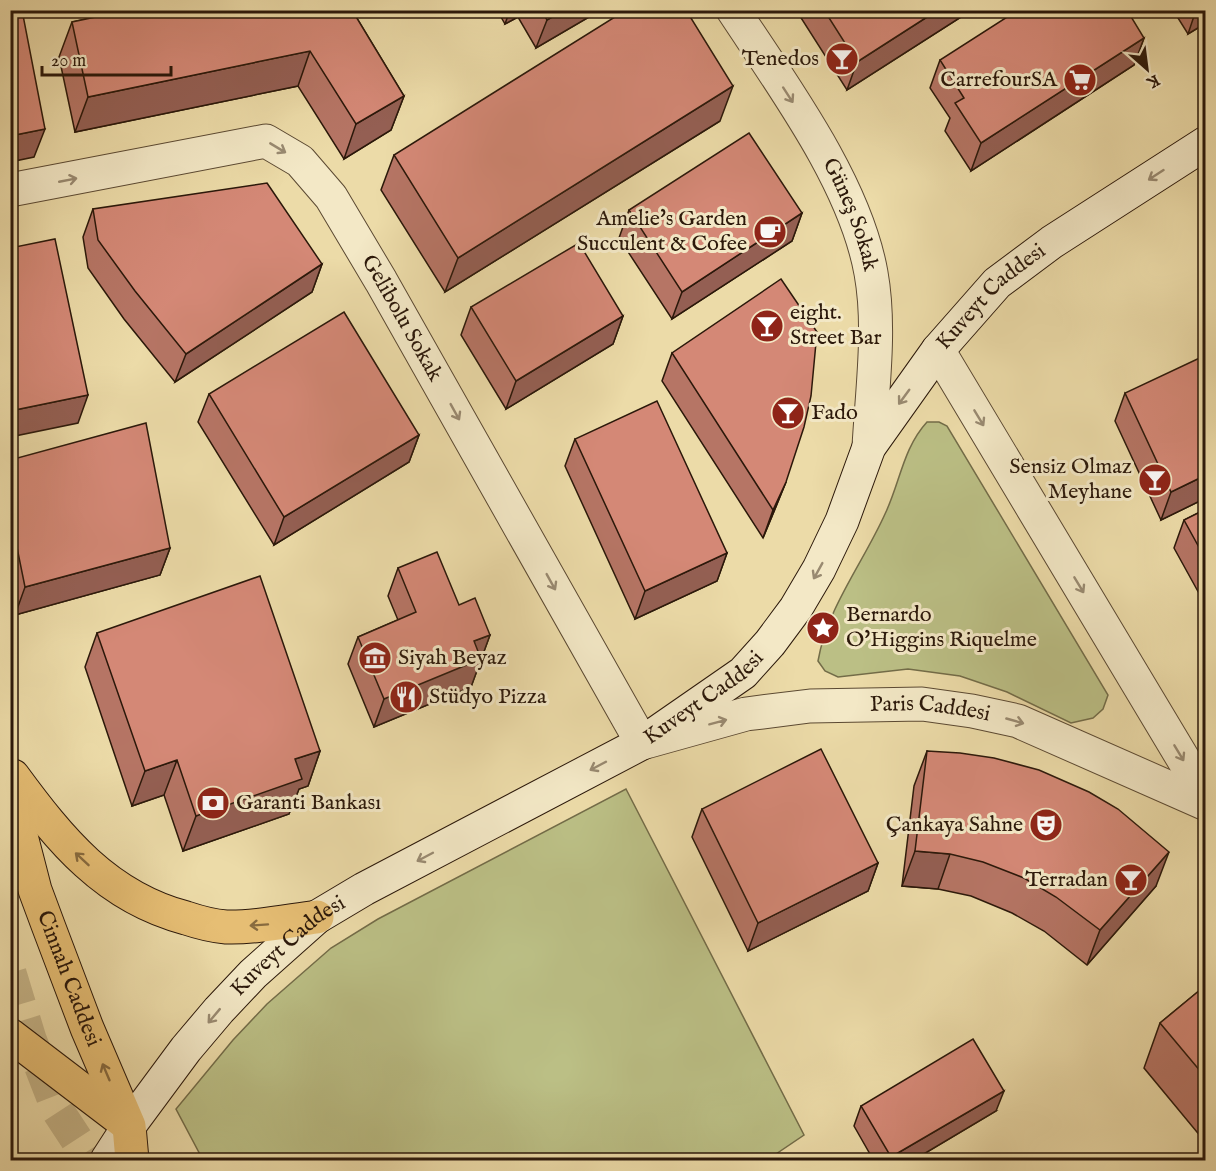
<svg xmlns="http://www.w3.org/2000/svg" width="1216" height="1171" font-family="'IM FELL English',serif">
  <rect width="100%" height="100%" fill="#ecdba8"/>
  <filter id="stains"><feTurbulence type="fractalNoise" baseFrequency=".00333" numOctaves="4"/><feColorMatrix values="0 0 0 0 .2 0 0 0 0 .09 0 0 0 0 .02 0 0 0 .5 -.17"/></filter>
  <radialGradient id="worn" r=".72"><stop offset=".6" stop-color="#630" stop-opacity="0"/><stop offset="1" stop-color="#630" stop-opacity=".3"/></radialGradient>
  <!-- green -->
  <g fill="#bbbf85" stroke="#736c48" stroke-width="1.5">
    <path d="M927 422H939L947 426 1108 695 1103 709 1093 718 1071 723 1007 692 960 676 908 669 838 677 825 671 818 661C827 608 863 563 885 514 900 483 903 448 927 422Z"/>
    <polygon points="626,789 804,1135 767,1160 203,1160 176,1109 233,1040 267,1004 331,948 378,919"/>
  </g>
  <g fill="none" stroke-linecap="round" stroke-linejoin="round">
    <!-- primary-tunnel -->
    <polyline stroke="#c5b488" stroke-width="33" stroke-dasharray="33 16" stroke-linecap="butt" points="10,973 30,1039 58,1111 90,1160"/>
    <defs>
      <g id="minor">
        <path id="s1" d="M733 10C783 86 855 183 871 273 881 328 872 391 869 447"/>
        <path id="s2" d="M10 190 266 141 300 161 331 197 381 281 642 743 746 714 810 706 922 704 972 711 1018 721 1206 804"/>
        <polyline points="938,350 1206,797"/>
      </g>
      <g id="secondary">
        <path id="s3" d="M107 1160 129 1126 186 1049 219 1010 253 974 317 917 364 889 642 743 743 673 770 643 796 608 819 569 842 521 869 447 938 350 997 283 1052 242 1206 143"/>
      </g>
      <g id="primary">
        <path d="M13 776C60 840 106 897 186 918 198 922 213 926 226 927 256 928 287 921 317 917"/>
        <path id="s4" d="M10 793 35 890 48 925 87 1028 129 1126 132 1160"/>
        <polyline points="10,1035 128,1125"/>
      </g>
    </defs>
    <!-- minor casing -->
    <use href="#minor" stroke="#5b4932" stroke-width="35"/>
    <!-- secondary casing -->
    <use href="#secondary" stroke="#2b180a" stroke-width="35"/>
    <!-- primary casing -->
    <use href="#primary" stroke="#2b180a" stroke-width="35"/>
    <!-- minor -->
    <use href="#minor" stroke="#f3e8c6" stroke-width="33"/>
    <!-- secondary -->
    <use href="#secondary" stroke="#f3e8c6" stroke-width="33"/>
    <!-- primary -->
    <use href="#primary" stroke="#e6be74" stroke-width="33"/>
  </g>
  <!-- wall -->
  <g fill="#b67565" stroke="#2b180a" stroke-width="1.5">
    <polygon points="127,10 352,10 404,96 391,130 344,159 298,86 75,132 59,57 72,22"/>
    <polygon points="497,10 601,10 536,48 518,17 505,24"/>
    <polygon points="796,10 972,10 847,90"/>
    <polygon points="1173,10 1206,10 1206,23 1188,34"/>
    <polygon points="1144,38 1134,65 971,171 945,131 950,118 930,88 940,60"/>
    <polygon points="720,121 445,292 381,190 394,155"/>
    <polygon points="93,209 322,264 312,292 175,382 124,319 88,268 83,237"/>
    <polygon points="629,210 802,213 792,241 672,319 619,238"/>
    <polygon points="471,307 623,316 613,344 506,409 461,335"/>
    <polygon points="672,353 786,482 775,509 763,538 662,381"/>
    <polygon points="1125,393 1206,498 1161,520 1115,421"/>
    <polygon points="209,394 419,435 409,462 274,545 198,422"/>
    <polygon points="575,439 727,553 717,581 635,619 565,466"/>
    <polygon points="10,460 170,548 160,575 15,615 10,592"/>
    <polygon points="1206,509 1206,606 1174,548 1184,520"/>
    <polygon points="398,568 459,605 490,635 471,687 374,727 348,664 358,637 398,620 388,596"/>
    <polygon points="97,633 320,751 308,786 299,789 289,814 183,851 164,795 132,806 85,667"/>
    <polygon points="927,751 1156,886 1087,965 1044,931 1012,913 971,896 938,889 902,886 914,786"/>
    <polygon points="702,809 878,863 868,891 748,951 692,837"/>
    <polygon points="1206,985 1206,1143 1144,1068 1160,1023"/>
    <polygon points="861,1106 996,1111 912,1161 874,1161 854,1126"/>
  </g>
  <!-- shaded-wall -->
  <g fill="#945f53" stroke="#2b180a" stroke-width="1.5">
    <polygon points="510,10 520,10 518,17 505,24"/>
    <polygon points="564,10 601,10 536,48 547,20"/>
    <polygon points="938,10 972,10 847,90 857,62"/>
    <polygon points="1196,10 1206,10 1206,23 1188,34"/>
    <polygon points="1144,38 1134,65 971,171 981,143"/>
    <polygon points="310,51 298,86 75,132 88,97"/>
    <polygon points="733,86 720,121 445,292 458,258"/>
    <polygon points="404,96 391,130 344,159 356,124"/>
    <polygon points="45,129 34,157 10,162 10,136"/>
    <polygon points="802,213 792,241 672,319 682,292"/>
    <polygon points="322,264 312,292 175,382 186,354"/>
    <polygon points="623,316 613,344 506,409 516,381"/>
    <polygon points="88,395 78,423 10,437 10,411"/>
    <polygon points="419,435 409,462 274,545 284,517"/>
    <polygon points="1206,475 1206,498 1161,520 1171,492"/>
    <polygon points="786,482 775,509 763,538 773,510"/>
    <polygon points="170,548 160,575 15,615 25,587"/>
    <polygon points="727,553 717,581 635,619 645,591"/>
    <polygon points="490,635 471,687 374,727 384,699 474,641"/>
    <polygon points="320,751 308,786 299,789 289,814 183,851 196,816 295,759"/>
    <polygon points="177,760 164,795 132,806 145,771"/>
    <polygon points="915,851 950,854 938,889 902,886"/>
    <polygon points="1169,852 1156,886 1087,965 1100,930"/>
    <polygon points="878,863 868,891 748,951 758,923"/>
    <polygon points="1004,1091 996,1111 912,1161 890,1161 891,1157"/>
  </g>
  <!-- building -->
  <g fill="#d48876" stroke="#2b180a" stroke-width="1.5">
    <polygon points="10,10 22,10 45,129 10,136"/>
    <polygon points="129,10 352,10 404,96 356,124 310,51 88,97 72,22"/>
    <polygon points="541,10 564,10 547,20"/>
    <polygon points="626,10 686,10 733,86 458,258 394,155"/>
    <polygon points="824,10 938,10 857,62"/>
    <polygon points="1018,10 1127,10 1144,38 981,143 955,103 964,98 940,60"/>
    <polygon points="749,133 802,213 682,292 629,210"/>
    <polygon points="267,183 322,264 186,354 135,291 98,240 93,209"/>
    <polygon points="55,239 88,395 10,411 10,248"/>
    <polygon points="579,243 623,316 516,381 471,307"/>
    <polygon points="781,279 817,332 811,396 804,427 786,482 773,510 672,353"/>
    <polygon points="344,312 419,435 284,517 209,394"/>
    <polygon points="1206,355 1206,475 1171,492 1125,393"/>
    <polygon points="657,401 727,553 645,591 575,439"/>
    <polygon points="146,423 170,548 25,587 10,513 10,460"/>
    <polygon points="1206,509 1206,560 1184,520"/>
    <polygon points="437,552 459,605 475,598 490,635 474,641 481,659 384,699 358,637 416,612 398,568"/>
    <polygon points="260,576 320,751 295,759 302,779 196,816 177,760 145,771 97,633"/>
    <polygon points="821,749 878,863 758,923 702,809"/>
    <polygon points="927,751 960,753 994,758 1039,770 1089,792 1118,809 1169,852 1100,930 1056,897 1024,878 983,862 950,854 915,851"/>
    <polygon points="1206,985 1206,1078 1160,1023"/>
    <polygon points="973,1039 1004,1091 891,1157 861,1106"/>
  </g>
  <!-- one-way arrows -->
  <defs><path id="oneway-shaft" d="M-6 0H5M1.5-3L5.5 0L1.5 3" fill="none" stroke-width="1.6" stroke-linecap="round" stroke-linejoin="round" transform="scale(1.5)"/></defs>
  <g stroke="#998a71">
    <use href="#oneway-shaft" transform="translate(788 95) rotate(57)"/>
    <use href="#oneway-shaft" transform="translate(278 148) rotate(31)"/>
    <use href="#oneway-shaft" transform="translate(1156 175) rotate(147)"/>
    <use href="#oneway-shaft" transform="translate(68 180) rotate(-11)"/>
    <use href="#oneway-shaft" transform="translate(904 397) rotate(126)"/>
    <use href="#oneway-shaft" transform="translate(455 412) rotate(61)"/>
    <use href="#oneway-shaft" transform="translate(979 418) rotate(59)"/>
    <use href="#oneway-shaft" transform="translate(818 571) rotate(119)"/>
    <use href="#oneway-shaft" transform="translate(551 582) rotate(61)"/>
    <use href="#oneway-shaft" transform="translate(1079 585) rotate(59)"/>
    <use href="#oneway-shaft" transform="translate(1015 721) rotate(16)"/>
    <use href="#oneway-shaft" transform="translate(718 722) rotate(-15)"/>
    <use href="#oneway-shaft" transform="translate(1179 753) rotate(59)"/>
    <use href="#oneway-shaft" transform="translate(598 766) rotate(152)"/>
    <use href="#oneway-shaft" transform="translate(425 857) rotate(152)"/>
    <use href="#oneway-shaft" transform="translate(214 1016) rotate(130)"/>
  </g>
  <g stroke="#886b3f">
    <use href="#oneway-shaft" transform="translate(82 859) rotate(-137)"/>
    <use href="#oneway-shaft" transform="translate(259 925) rotate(176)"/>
    <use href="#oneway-shaft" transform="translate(106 1072) rotate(-113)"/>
  </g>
  <!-- icons -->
  <defs>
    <symbol id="bar-disc" viewBox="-11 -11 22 22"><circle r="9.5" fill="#8f2418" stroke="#f3e8c6"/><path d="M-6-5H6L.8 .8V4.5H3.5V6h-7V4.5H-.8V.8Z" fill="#fff"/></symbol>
    <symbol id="supermarket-disc" viewBox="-11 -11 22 22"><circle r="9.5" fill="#8f2418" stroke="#f3e8c6"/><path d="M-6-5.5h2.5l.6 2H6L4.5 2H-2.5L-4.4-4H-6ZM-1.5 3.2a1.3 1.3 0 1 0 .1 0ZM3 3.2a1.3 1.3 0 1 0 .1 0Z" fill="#fff"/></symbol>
    <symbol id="cafe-disc" viewBox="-11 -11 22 22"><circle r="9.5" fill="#8f2418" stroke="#f3e8c6"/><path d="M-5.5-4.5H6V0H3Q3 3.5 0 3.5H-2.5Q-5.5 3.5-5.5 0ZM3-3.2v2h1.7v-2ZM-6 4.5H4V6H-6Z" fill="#fff"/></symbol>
    <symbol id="sight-disc" viewBox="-11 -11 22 22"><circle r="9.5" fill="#8f2418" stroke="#f3e8c6"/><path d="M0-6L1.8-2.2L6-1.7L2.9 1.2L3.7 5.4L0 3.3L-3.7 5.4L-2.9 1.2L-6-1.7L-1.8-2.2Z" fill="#fff"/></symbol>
    <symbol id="museum-disc" viewBox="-11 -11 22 22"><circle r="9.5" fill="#8f2418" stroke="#f3e8c6"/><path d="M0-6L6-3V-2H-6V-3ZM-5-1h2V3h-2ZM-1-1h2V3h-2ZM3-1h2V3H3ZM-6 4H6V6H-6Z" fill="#fff"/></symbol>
    <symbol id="restaurant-disc" viewBox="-11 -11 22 22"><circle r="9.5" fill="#8f2418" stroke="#f3e8c6"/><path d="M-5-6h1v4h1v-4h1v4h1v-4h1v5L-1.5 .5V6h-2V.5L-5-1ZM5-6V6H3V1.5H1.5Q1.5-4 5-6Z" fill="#fff"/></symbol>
    <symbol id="bank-disc" viewBox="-11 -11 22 22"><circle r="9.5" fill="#8f2418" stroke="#f3e8c6"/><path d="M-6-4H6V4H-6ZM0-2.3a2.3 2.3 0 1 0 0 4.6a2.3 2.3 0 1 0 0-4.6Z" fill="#fff"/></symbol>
    <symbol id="theatre-disc" viewBox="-11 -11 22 22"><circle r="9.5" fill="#8f2418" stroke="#f3e8c6"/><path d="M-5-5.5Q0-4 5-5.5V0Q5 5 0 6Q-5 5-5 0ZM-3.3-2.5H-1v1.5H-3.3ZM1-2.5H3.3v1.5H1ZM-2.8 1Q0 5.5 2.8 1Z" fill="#fff"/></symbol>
  </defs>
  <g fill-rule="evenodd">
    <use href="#bar-disc" x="823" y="40" width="38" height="38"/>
    <use href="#supermarket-disc" x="1061" y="61" width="38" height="38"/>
    <use href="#cafe-disc" x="751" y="213" width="38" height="38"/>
    <use href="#bar-disc" x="748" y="307" width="38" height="38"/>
    <use href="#bar-disc" x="769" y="394" width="38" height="38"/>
    <use href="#bar-disc" x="1136" y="461" width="38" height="38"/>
    <use href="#sight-disc" x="804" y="609" width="38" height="38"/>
    <use href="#museum-disc" x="356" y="639" width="38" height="38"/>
    <use href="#restaurant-disc" x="387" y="678" width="38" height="38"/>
    <use href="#bank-disc" x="194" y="784" width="38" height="38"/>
    <use href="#theatre-disc" x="1027" y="806" width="38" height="38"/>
    <use href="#bar-disc" x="1112" y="861" width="38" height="38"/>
  </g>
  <g text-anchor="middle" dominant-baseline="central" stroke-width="6" stroke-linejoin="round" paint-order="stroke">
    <!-- poi labels -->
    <g font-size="22" fill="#2b180a" stroke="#f3e8c6" text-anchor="end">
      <text x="819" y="59">Tenedos</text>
      <text x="1057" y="80">CarrefourSA</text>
      <text x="747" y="219">Amelie's Garden<tspan x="747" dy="25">Succulent &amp; Cofee</tspan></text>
      <text x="790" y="313" text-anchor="start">eight.<tspan x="790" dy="25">Street Bar</tspan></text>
      <text x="811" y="413" text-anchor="start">Fado</text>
      <text x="1132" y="467">Sensiz Olmaz<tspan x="1132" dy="25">Meyhane</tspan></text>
      <text x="846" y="615" text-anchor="start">Bernardo<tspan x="846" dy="25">O'Higgins Riquelme</tspan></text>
      <text x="398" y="658" text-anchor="start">Siyah Beyaz</text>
      <text x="429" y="697" text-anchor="start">Stüdyo Pizza</text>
      <text x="236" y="803" text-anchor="start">Garanti Bankası</text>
      <text x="1023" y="825">Çankaya Sahne</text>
      <text x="1108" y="880">Terradan</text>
    </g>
    <!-- street labels -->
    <g font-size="22" fill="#2b180a" stroke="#f3e8c6">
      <text stroke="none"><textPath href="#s1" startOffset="237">Güneş Sokak</textPath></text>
      <text stroke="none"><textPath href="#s3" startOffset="1270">Kuveyt Caddesi</textPath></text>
      <text stroke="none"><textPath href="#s2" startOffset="488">Gelibolu Sokak</textPath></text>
      <text stroke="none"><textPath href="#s3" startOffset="768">Kuveyt Caddesi</textPath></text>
      <text stroke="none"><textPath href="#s2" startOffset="1269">Paris Caddesi</textPath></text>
      <text stroke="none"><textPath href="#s3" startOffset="282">Kuveyt Caddesi</textPath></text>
      <text stroke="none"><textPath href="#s4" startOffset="195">Cinnah Caddesi</textPath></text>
    </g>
  </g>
  <!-- margin -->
  <rect width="1216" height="1171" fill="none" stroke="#ecdba8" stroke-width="36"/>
  <rect x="12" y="12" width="1192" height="1147" fill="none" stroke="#2b180a" stroke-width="3"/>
  <rect x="18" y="18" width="1180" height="1135" fill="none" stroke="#2b180a" stroke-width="1.5"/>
  <!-- north arrow -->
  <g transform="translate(1147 69) rotate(152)" stroke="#f3e8c6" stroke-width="4.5" paint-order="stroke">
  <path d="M0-4.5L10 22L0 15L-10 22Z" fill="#2b180a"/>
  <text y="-9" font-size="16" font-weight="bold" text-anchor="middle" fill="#2b180a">K</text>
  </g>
  <!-- scale -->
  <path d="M42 66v9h129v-9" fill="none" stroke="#2b180a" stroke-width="3"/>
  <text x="51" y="66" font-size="18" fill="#2b180a" stroke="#f3e8c6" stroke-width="4.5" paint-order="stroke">20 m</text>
  <rect width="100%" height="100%" filter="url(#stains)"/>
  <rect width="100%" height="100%" fill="url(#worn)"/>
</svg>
